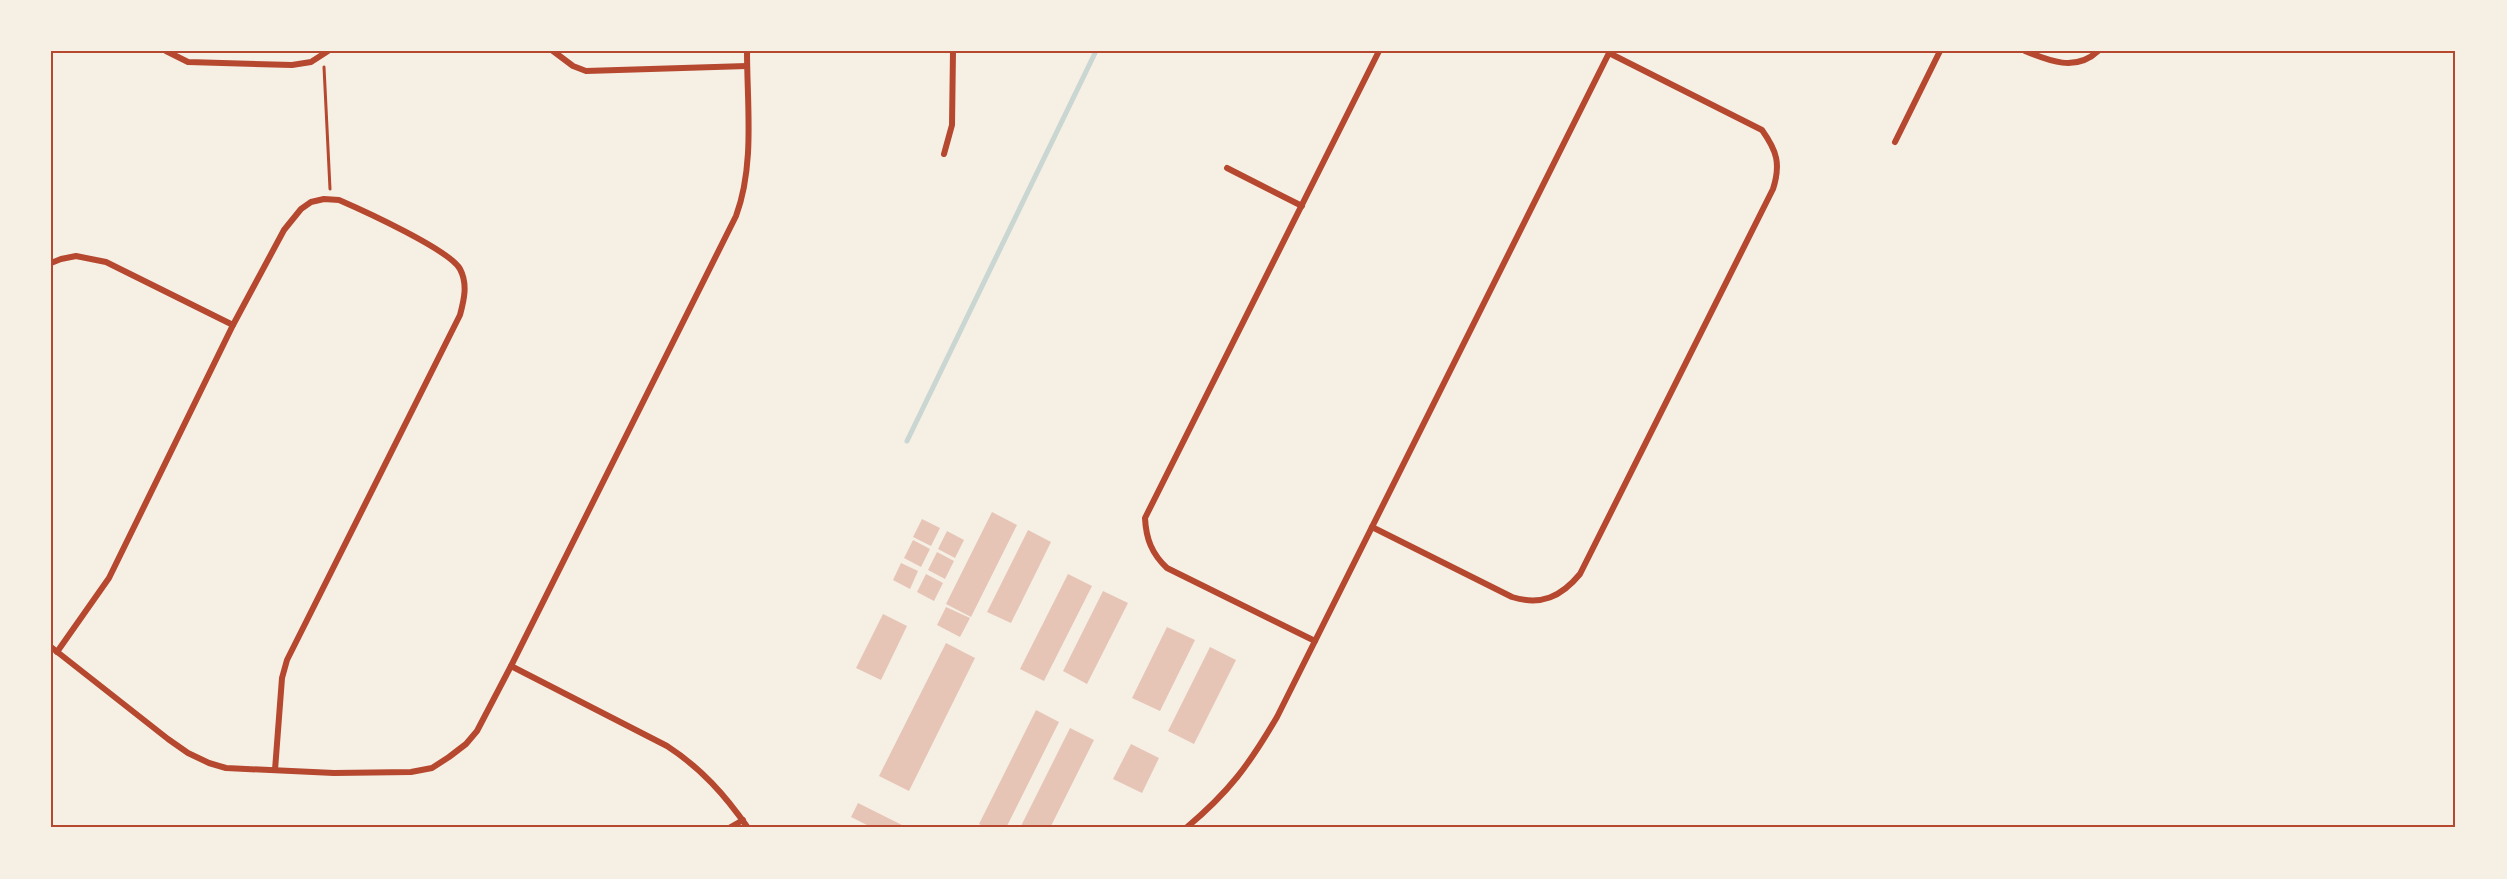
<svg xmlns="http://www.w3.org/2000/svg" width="2507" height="879" font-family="'DejaVu Sans',sans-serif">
  <rect width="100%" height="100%" fill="#f6efe4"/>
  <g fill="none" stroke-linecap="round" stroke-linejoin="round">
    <!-- stream -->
    <polyline stroke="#c9d6d2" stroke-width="5" points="907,441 1096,51"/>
  </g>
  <!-- building -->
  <g fill="#e6c5b7">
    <polygon points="992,512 1017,525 971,617 946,604"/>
    <polygon points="922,519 940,528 931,546 913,537"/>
    <polygon points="1028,530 1051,542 1011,623 987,612"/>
    <polygon points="947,531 964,540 955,558 938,549"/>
    <polygon points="913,540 930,549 921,567 904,558"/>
    <polygon points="937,552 954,561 945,579 928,570"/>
    <polygon points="901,563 918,571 910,589 893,580"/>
    <polygon points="926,574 943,583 934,601 917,592"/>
    <polygon points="1068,574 1092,586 1044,681 1020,669"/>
    <polygon points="1103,591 1128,603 1087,684 1063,671"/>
    <polygon points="946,607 970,618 960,637 937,625"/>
    <polygon points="883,614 907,626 881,680 856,668"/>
    <polygon points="1167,627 1195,640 1160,711 1132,698"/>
    <polygon points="946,643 975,658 909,791 879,776"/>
    <polygon points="1210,647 1236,660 1194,744 1168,731"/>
    <polygon points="1036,710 1059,722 1006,828 987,828 979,824"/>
    <polygon points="1070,728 1094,740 1050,828 1020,828"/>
    <polygon points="1131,744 1159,758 1142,793 1113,779"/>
    <polygon points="858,803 908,828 873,828 851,817"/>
  </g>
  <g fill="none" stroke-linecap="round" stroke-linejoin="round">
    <!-- path -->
    <polyline stroke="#b5482f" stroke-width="3" points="324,67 330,189"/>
    <!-- minor -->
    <g stroke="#b5482f" stroke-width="6">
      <polyline points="166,51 188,62 292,65 311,62 328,51"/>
      <polyline points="553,51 573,66 586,71 747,66"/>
      <path d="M2025 51C2049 61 2076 72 2098 51"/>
      <polyline points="1895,142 1940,51"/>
      <polyline points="944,154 952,125 953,51"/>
      <polyline points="1227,168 1302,206"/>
      <polyline points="51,263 61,259 76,256 106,262 233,325"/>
      <path d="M1372 527 1512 597C1541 606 1561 597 1580 574L1773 189C1781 164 1777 151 1762 130L1609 53"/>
      <path d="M1315 641 1167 568C1152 554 1146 539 1145 518L1379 51"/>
      <path d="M51 647 168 739 188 753 209 763 226 768 334 773 411 772 432 768 449 757 466 744 477 731 511 666 736 216C755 165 747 105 747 51"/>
      <path d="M57 652 109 578 233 325 284 230 301 209 311 202 324 199 339 200C362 210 450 250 460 269 468 284 464 300 460 315L287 660 282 678 275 770"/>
      <path d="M511 666 667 746C701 768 725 795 748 828"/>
      <polyline points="729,828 743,820"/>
      <path d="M1186 828C1229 792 1249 765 1277 717L1610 51"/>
    </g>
  </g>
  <!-- border -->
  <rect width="2507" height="879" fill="none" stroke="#f6efe4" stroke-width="105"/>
  <rect x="52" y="52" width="2402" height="774" fill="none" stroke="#b5482f" stroke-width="2"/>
</svg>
